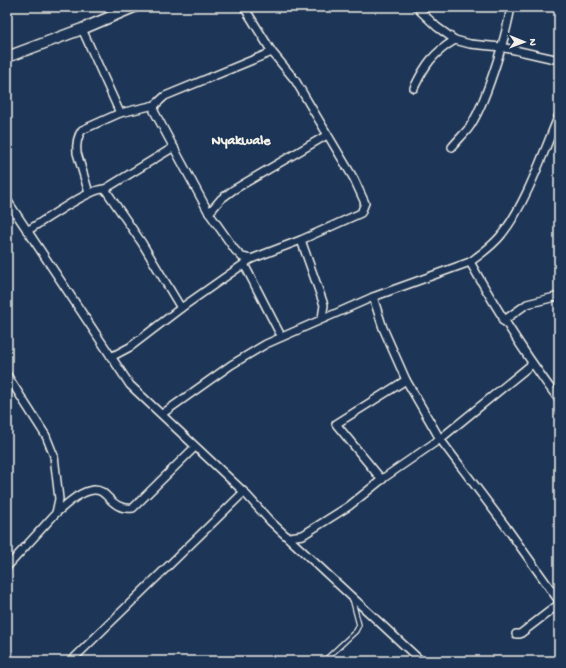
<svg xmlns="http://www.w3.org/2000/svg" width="566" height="668" font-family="'Gochi Hand',sans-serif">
  <rect width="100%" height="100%" fill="#1d3557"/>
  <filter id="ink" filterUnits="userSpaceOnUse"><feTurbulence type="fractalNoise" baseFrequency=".025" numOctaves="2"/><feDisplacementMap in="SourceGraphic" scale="8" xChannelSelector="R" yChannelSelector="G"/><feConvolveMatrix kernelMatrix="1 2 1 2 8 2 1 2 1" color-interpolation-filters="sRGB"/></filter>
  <g filter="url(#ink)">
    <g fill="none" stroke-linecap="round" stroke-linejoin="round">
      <defs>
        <polyline id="lane" points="324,661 356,631 359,625 352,598"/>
        <g id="street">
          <polyline points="244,7 272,52 295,80 354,179 365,203 361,213 301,240 251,259 242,257 235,250 209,213 154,111 155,105 165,96 272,52"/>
          <polyline points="416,7 437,27 455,40 470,44 501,47 559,60"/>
          <polyline points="82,29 120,113"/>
          <path d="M414 88C425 65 433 53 455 40"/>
          <path d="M452 147C457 141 463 135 468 129 485 107 506 36 511 7"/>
          <polyline points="105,189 174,147"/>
          <path d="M89 193 77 153C76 144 77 137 82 130L120 113 155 105"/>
          <polyline points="7,200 130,385 244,492 71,661"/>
          <polyline points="209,213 221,199 233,190 327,135"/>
          <path d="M27 231C42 222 91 187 105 189L142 243 181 308"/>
          <polyline points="301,240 324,305 322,318"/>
          <path d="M470 262C497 310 526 356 559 400"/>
          <polyline points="244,264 279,332"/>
          <polyline points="373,297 383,328 406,380 440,439 504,524 559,601"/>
          <polyline points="503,321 527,304 559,296"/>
          <polyline points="111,357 130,347 181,308 251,259"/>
          <polyline points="7,375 46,436 54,456 59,499 56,513 7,567"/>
          <path d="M162 414 231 365 266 344 373 297 470 262C481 254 494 245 502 234 526 204 544 151 559 115"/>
          <polyline points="382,480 336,424 406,380"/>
          <polyline points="244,492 270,521 421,661"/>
          <path d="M56 513C67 504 79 492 93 490 108 488 110 511 133 508L195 447"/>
          <polyline points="289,537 303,535 349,506 385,477 440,439 532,364"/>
          <polyline points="516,634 520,634 559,604"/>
        </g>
        <polyline id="secondary" points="7,57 82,29 134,7"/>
      </defs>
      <!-- lane casing -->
      <use href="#lane" stroke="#f4f1e8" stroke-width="6"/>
      <!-- street casing -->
      <use href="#street" stroke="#f4f1e8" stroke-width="10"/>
      <!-- secondary casing -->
      <use href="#secondary" stroke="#f4f1e8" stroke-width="13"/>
      <!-- lane -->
      <use href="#lane" stroke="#1d3557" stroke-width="3.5"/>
      <!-- street -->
      <use href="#street" stroke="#1d3557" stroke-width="7"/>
      <!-- secondary -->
      <use href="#secondary" stroke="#1d3557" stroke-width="10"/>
    </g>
  </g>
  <g text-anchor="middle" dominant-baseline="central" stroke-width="3" stroke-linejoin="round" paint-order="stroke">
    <!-- quarter labels -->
    <g font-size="14" font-weight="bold" fill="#f4f1e8" stroke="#1d3557">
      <text x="241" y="141">Nyakwale</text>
    </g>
  </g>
  <!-- margin -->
  <rect width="566" height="668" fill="none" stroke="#1d3557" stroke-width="24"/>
  <rect x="12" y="12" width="542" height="644" fill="none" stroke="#f4f1e8" stroke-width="1.5" filter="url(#ink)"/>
  <!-- north arrow -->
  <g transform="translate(524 42) rotate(91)" stroke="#1d3557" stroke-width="3" paint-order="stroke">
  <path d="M0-3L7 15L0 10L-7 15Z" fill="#f4f1e8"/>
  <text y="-6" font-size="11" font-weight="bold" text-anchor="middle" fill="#f4f1e8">N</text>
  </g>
</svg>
